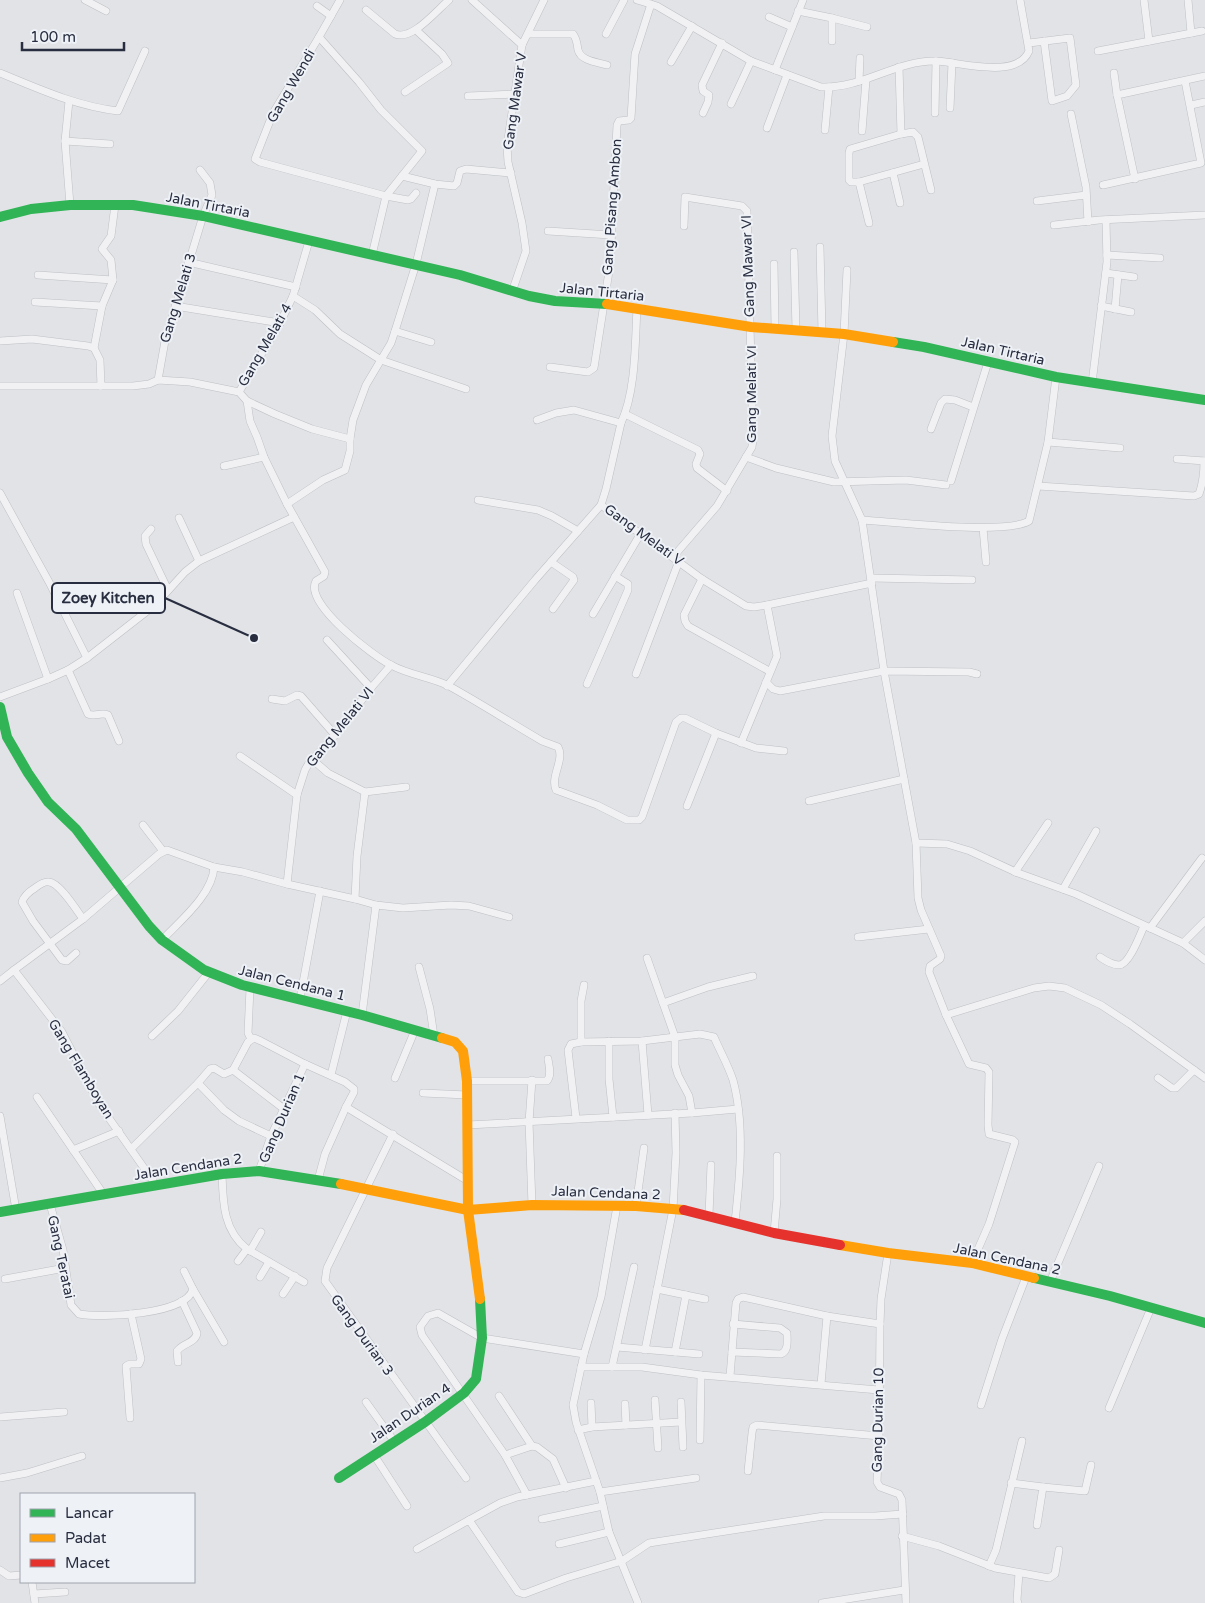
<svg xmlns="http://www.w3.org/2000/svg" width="1205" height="1603" font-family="'Varela Round',sans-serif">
  <rect width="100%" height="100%" fill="#e1e3e6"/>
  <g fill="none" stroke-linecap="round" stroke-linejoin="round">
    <defs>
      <g id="street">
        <polyline points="85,0 106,11"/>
        <polyline points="340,0 319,37 273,113 255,159 260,162 386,196 408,200 411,199 416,193"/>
        <polyline points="472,0 522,45"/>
        <path d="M637 0 657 6 751 61 821 87C862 89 896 60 936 61 960 62 1017 80 1029 51L1020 0"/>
        <polyline points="1144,0 1149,41"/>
        <polyline points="1188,0 1191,33"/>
        <polyline points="317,6 331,16"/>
        <path d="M366 10 395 34C412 41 436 11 449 0"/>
        <polyline points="798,11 832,18 832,41"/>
        <polyline points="769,17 792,27"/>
        <polyline points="832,18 867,27"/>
        <path d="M528 34H573C577 39 577 44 578 50 581 61 597 62 607 65"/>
        <polyline points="606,34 624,0"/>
        <polyline points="319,37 359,82 381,110 422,151 386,196 372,255"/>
        <polyline points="1029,43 1070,38 1076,85 1067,96 1052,101 1044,41"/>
        <polyline points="1098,51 1202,31"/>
        <polyline points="671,62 692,26"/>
        <polyline points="899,67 901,134"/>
        <polyline points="775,70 803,0"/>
        <path d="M0 73C39 89 76 106 118 111L145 51"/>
        <polyline points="1114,73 1117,95"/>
        <polyline points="859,81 860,58"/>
        <polyline points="405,92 448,63 442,54 416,30"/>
        <polyline points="468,96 514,94"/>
        <polyline points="69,101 65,141 70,205"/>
        <polyline points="731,104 751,61"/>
        <polyline points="1191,105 1205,102"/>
        <polyline points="950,108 952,63"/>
        <polyline points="703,113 708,102 709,95 703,91 702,85 722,43"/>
        <polyline points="935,113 936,61"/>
        <polyline points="1071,114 1086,187 1088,222"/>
        <polyline points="767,128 787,75"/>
        <polyline points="825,130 829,87"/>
        <polyline points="862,131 866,80"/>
        <polyline points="65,141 110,144"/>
        <polyline points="924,164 859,182 851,182 849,180 849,153 850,149 901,134 913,132 918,137 931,190"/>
        <polyline points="893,173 900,203"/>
        <polyline points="402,176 435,184 454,186 457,183 460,171 466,169 511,173"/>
        <polyline points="1135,179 1117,95 1205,76"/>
        <polyline points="859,182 869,223"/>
        <polyline points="1103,185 1201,163 1185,81"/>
        <polyline points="1037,201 1086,195"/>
        <polyline points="1054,225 1099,220 1205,215"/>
        <polyline points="548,231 611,235"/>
        <polyline points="820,247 822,332"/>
        <polyline points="794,252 796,330"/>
        <polyline points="1107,255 1160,258"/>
        <polyline points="188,262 296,287"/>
        <polyline points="774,264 775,328"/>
        <polyline points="847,270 844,334 832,436 835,461 862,520 884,671 916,843 947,844 970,851 1018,873 1076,894 1183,943 1205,960"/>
        <polyline points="1106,273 1134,277"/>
        <polyline points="38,275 113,280"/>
        <polyline points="512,292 526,251 522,223 508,162 507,146 522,45 544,0"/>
        <polyline points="293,296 315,310 340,334 381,360 466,389"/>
        <polyline points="35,302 102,306"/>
        <polyline points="175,306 280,323"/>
        <polyline points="1101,306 1131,312"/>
        <path d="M637 308C635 343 636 391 621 423L606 489 601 505 702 579 746 606 754 607 767 605 872 583"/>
        <polyline points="1115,309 1118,275"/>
        <polyline points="395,331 431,342"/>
        <polyline points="0,341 32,339 88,346 94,348 100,360 101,386"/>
        <polyline points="94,348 102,306 113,280 111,260 102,249 111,236 115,205"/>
        <polyline points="550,367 588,372 594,368 610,265 617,125 619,121 629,120 631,118 635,54 651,4"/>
        <polyline points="158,380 165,341 203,216 212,195 210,183 200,170"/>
        <polyline points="1092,383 1107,262 1106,220"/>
        <polyline points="0,386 133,386 149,384 158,380 190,382 239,392 247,401 275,414 312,429 350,439"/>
        <polyline points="239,392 280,323 293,296 309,241"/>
        <path d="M247 401 250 421 257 437 264 457 287 504 325 572 324 576 316 581C303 603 373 656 391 665 409 675 431 677 449 686 480 703 511 723 542 741L558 747C565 760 550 776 556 790L597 805 627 820H639L642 817 676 722 681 718H685L716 733 756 748 784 751"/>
        <polyline points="625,414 698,450 700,454 696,464 697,468 727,491"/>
        <polyline points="537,420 556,413 574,410 621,423"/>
        <polyline points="931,429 941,403 945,399 955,400 973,407"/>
        <polyline points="1048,442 1120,448"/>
        <polyline points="746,457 776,468 834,482 906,480 946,485"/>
        <polyline points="1177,459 1205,461"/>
        <polyline points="224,466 264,457"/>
        <polyline points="951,481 988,362"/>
        <path d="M1038 486 1194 496 1199 494C1203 483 1204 472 1204 461"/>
        <polyline points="0,493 49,582 87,658"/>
        <polyline points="478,500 538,510 552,516 578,531"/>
        <polyline points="287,504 323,480 345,470 350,451 350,439 353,420 366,385 391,343 395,331 416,264 435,184"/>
        <polyline points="179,518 199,561"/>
        <path d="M862 520C895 522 1005 535 1029 521L1048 442 1056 377"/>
        <polyline points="983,528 986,562"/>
        <polyline points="151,529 145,536 146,544 168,590"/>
        <polyline points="673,557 717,506 752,447 753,440 747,211 742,206 685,197 684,226"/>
        <polyline points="551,562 573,577 574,580 553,609"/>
        <polyline points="871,578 972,580"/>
        <polyline points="702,579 684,615 685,621 688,626 769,671"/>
        <polyline points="17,593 48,679"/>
        <polyline points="593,614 641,533"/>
        <polyline points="327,640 371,688"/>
        <path d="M68 670 88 714C95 717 101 712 108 715L119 741"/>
        <polyline points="636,674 679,561"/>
        <polyline points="766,682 773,689 780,691 884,671 969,672 977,674"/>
        <polyline points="587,684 628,590 628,584 615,576"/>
        <polyline points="447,686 535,580 601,505"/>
        <polyline points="0,697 48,679 68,670 87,658 155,605 185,572 199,561 294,517"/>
        <polyline points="272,699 285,701 297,695 301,696 335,735"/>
        <polyline points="741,743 777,656 767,605"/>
        <polyline points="240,756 297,795"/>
        <polyline points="313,760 328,773 365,792 406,787"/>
        <polyline points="809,801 904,779"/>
        <polyline points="687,806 716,733"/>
        <polyline points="143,825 163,851"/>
        <polyline points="916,843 918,898 921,910 941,956 940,959 930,966 929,972 946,1015 969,1064 986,1068 989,1072 988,1125 989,1134 1013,1140 1015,1142 989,1224 972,1263"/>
        <polyline points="1015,872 1048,823"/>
        <polyline points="287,884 297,795 305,770 309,763 335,735 371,688 391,665"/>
        <polyline points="1063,889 1096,831"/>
        <polyline points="355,899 357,856 365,792"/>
        <polyline points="376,905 403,908 451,905 469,906 509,917"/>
        <polyline points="1150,928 1202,858"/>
        <polyline points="858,937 929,929"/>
        <path d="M162 940C180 921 213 894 214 867"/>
        <polyline points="1183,943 1205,921"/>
        <path d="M76 953 67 961 62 960 33 921 22 902C24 896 30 891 35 888 39 885 44 881 49 882 60 883 77 911 83 919"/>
        <path d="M1100 957C1106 961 1112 965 1119 965 1129 965 1140 935 1144 926"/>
        <polyline points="647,958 675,1037 675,1065 678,1075 689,1096 692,1113"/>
        <polyline points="419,967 430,1009 434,1036"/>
        <polyline points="14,970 83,919 159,854 167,850 214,867 243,872 287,884 355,899 376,905 362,1015"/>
        <polyline points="0,981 14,970 62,1032 99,1104 156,1185"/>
        <polyline points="250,988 248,1033 251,1039"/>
        <polyline points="300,999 320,891"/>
        <polyline points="663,1003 708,987 753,976"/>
        <polyline points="946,1015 1034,988 1049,986 1065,988 1101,1005 1130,1024 1194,1070 1176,1088 1172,1088 1158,1078"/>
        <polyline points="152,1036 178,1011 209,972"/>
        <polyline points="609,1041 609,1079 613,1117"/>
        <polyline points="642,1041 648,1115"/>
        <polyline points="581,1042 581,1001 584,985"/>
        <polyline points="233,1070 248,1042 254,1038 261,1041 305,1064 345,1082 354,1089 354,1092 346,1107 468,1181"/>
        <polyline points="1194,1070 1205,1078"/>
        <polyline points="331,1075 347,1011"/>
        <polyline points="395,1078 415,1030"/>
        <polyline points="532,1080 529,1122 532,1205"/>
        <path d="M467 1081H547C552 1075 549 1066 548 1059"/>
        <polyline points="423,1093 467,1095"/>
        <polyline points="37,1097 104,1195"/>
        <polyline points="0,1116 16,1210"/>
        <path d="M576 1118 568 1050 571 1044 581 1042 642 1041 700 1034 714 1037C720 1051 728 1065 733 1080 745 1124 740 1177 735 1222"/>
        <polyline points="468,1125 692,1113 738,1109"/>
        <polyline points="393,1134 327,1268 325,1281 466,1478"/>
        <polyline points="271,1136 239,1121 224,1110 198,1083 210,1069 214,1068 224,1074 233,1070 284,1109"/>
        <polyline points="131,1149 198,1083"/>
        <polyline points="73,1150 119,1131"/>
        <polyline points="259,1171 271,1136 305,1064"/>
        <path d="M222 1174C223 1202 223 1230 247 1249L304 1282"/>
        <polyline points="318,1180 325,1154 346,1107"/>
        <path d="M50 1204 63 1250 71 1305 79 1314C101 1318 187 1315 193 1289L184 1271"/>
        <polyline points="617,1206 601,1297 584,1354 573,1405 576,1422 600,1492 609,1532 638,1603"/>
        <polyline points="636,1206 644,1148"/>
        <polyline points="709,1215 711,1165"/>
        <polyline points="774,1233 777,1199 777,1156"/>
        <polyline points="250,1251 261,1232"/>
        <polyline points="888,1253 881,1299 880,1324 879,1436 877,1482 880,1487 899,1494 902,1500 906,1603"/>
        <polyline points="238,1261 247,1249"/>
        <polyline points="260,1277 269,1262"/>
        <polyline points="5,1279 65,1268"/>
        <polyline points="1050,1282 1099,1166"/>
        <polyline points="193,1289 224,1342"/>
        <polyline points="657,1289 705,1299"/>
        <polyline points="283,1294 295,1276"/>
        <polyline points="617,1347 699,1354"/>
        <polyline points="645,1350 673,1209 676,1153 675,1113"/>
        <polyline points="675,1352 686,1295"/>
        <path d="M732 1352 781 1354C789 1351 787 1340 787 1333L780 1328 733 1324"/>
        <path d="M178 1362 177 1351 179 1349C185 1343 196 1342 197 1333L182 1301"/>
        <polyline points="581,1367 642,1367 701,1375 879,1390"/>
        <polyline points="612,1367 634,1267"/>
        <polyline points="730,1376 736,1303 738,1299 743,1297 827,1316 880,1324"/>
        <polyline points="821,1384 827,1316"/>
        <polyline points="499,1396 532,1446"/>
        <polyline points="655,1400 658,1448"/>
        <polyline points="366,1402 394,1441"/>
        <polyline points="681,1402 683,1447"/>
        <polyline points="591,1403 592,1427"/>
        <polyline points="625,1404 626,1425"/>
        <polyline points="981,1405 1002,1339 1026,1277"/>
        <polyline points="1109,1408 1151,1308"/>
        <polyline points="0,1417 64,1412"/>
        <polyline points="130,1418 126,1366 130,1364 139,1364 141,1359 131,1314"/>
        <polyline points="578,1430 592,1427 681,1422"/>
        <polyline points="700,1440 701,1375"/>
        <polyline points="374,1455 407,1506"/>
        <polyline points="505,1455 532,1446 537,1447 553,1459 566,1488"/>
        <polyline points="748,1471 752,1433 753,1427 757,1425 879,1436"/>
        <polyline points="0,1478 27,1473 82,1456"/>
        <polyline points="1011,1483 1043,1487 1037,1525"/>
        <polyline points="1043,1487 1085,1491 1091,1465"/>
        <polyline points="600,1492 696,1478"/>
        <polyline points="527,1495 505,1455 422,1335 420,1327 428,1316 438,1313 482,1338 584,1354"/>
        <polyline points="542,1519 603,1506"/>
        <polyline points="469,1520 500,1503 517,1497 596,1481"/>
        <polyline points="902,1536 939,1546 995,1568 1049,1578 1055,1574 1059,1550"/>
        <polyline points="559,1544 609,1532"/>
        <polyline points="417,1549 469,1520 518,1592 524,1594 566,1578 622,1561 649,1543 824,1516 875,1516 903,1514"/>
        <polyline points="989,1566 996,1550 1022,1441"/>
        <polyline points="0,1570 9,1576 21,1575"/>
        <polyline points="32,1582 35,1603"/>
        <polyline points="34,1594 65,1592"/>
        <polyline points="822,1603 904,1590"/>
        <polyline points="1018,1603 1017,1600 1019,1573"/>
      </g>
    </defs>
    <!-- street casing -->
    <use href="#street" stroke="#bec0c4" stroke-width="8"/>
    <!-- street -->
    <use href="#street" stroke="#f1f1f3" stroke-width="7"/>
    <!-- fast -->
    <g stroke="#30b455" stroke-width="10">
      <polyline points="0,217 31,209 70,205 133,205 203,216 460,275 529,296 555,301 607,304"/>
      <polyline points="893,342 924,347 1056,377 1205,400"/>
      <polyline points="0,707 7,737 28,773 48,802 76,829 149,926 162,940 204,970 242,985 362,1015 442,1038"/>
      <polyline points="0,1212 222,1174 259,1171 341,1184"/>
      <polyline points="1034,1278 1110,1296 1205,1323"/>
      <polyline points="339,1478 425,1422 464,1393 476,1379 482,1338 480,1299"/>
    </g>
    <!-- slow -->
    <g stroke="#ff9f0a" stroke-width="10">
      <polyline points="607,304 751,327 844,334 893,342"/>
      <polyline points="442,1038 455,1042 463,1051 467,1081 468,1210 480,1299"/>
      <polyline points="341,1184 468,1210 532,1205 636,1206 684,1210"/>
      <polyline points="840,1245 888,1253 972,1263 1034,1278"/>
    </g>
    <!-- jam -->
    <polyline stroke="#e5322d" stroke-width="10" points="684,1210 774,1233 840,1245"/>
  </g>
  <g text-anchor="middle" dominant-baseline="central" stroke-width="4" stroke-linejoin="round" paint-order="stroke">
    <!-- street labels -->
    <g font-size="14" fill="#282e40" stroke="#eef1f6">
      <text transform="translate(291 86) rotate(-60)">Gang Wendi</text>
      <text transform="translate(515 101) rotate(-82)">Gang Mawar V</text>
      <text transform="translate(208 205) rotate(11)">Jalan Tirtaria</text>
      <text transform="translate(612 207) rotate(-86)">Gang Pisang Ambon</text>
      <text transform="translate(748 266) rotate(-92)">Gang Mawar VI</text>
      <text transform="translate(602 292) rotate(6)">Jalan Tirtaria</text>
      <text transform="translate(178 298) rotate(-73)">Gang Melati 3</text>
      <text transform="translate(265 345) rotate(-60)">Gang Melati 4</text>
      <text transform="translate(1003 351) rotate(13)">Jalan Tirtaria</text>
      <text transform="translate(751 394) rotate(-90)">Gang Melati VI</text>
      <text transform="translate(644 535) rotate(36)">Gang Melati V</text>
      <text transform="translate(340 727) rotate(-51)">Gang Melati VI</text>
      <text transform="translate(292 983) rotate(14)">Jalan Cendana 1</text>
      <text transform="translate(81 1069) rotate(59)">Gang Flamboyan</text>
      <text transform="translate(282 1118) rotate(-67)">Gang Durian 1</text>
      <text transform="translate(188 1167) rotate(-9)">Jalan Cendana 2</text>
      <text transform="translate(606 1193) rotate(2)">Jalan Cendana 2</text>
      <text transform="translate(61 1257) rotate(78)">Gang Teratai</text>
      <text transform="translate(1007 1259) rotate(12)">Jalan Cendana 2</text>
      <text transform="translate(362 1335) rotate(54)">Gang Durian 3</text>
      <text transform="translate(410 1413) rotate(-34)">Jalan Durian 4</text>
      <text transform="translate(878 1420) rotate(-89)">Gang Durian 10</text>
    </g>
  </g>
  <!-- callouts -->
  <path fill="none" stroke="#282e40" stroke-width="2" d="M254 638L165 598"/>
  <circle fill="#282e40" stroke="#eef1f6" stroke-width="2" cx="254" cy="638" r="5"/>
  <rect fill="#eef1f6" stroke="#282e40" stroke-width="2" x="52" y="583" width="113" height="30" rx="5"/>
  <g font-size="15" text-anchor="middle" font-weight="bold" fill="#282e40">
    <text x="108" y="603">Zoey Kitchen</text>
  </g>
  <!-- legend -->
  <rect x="20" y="1493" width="175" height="90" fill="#eef1f6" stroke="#9fa3ad"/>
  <rect x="30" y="1509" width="25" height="8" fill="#30b455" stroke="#9fa3ad"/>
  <text x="65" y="1518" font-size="15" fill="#282e40">Lancar</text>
  <rect x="30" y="1534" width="25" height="8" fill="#ff9f0a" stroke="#9fa3ad"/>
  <text x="65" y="1543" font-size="15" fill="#282e40">Padat</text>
  <rect x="30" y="1559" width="25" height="8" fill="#e5322d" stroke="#9fa3ad"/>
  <text x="65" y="1568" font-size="15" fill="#282e40">Macet</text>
  <!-- scale -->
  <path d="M22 42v8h102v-8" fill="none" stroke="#282e40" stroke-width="2.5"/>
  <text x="30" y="42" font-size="15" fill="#282e40" stroke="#eef1f6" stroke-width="4" paint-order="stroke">100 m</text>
</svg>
